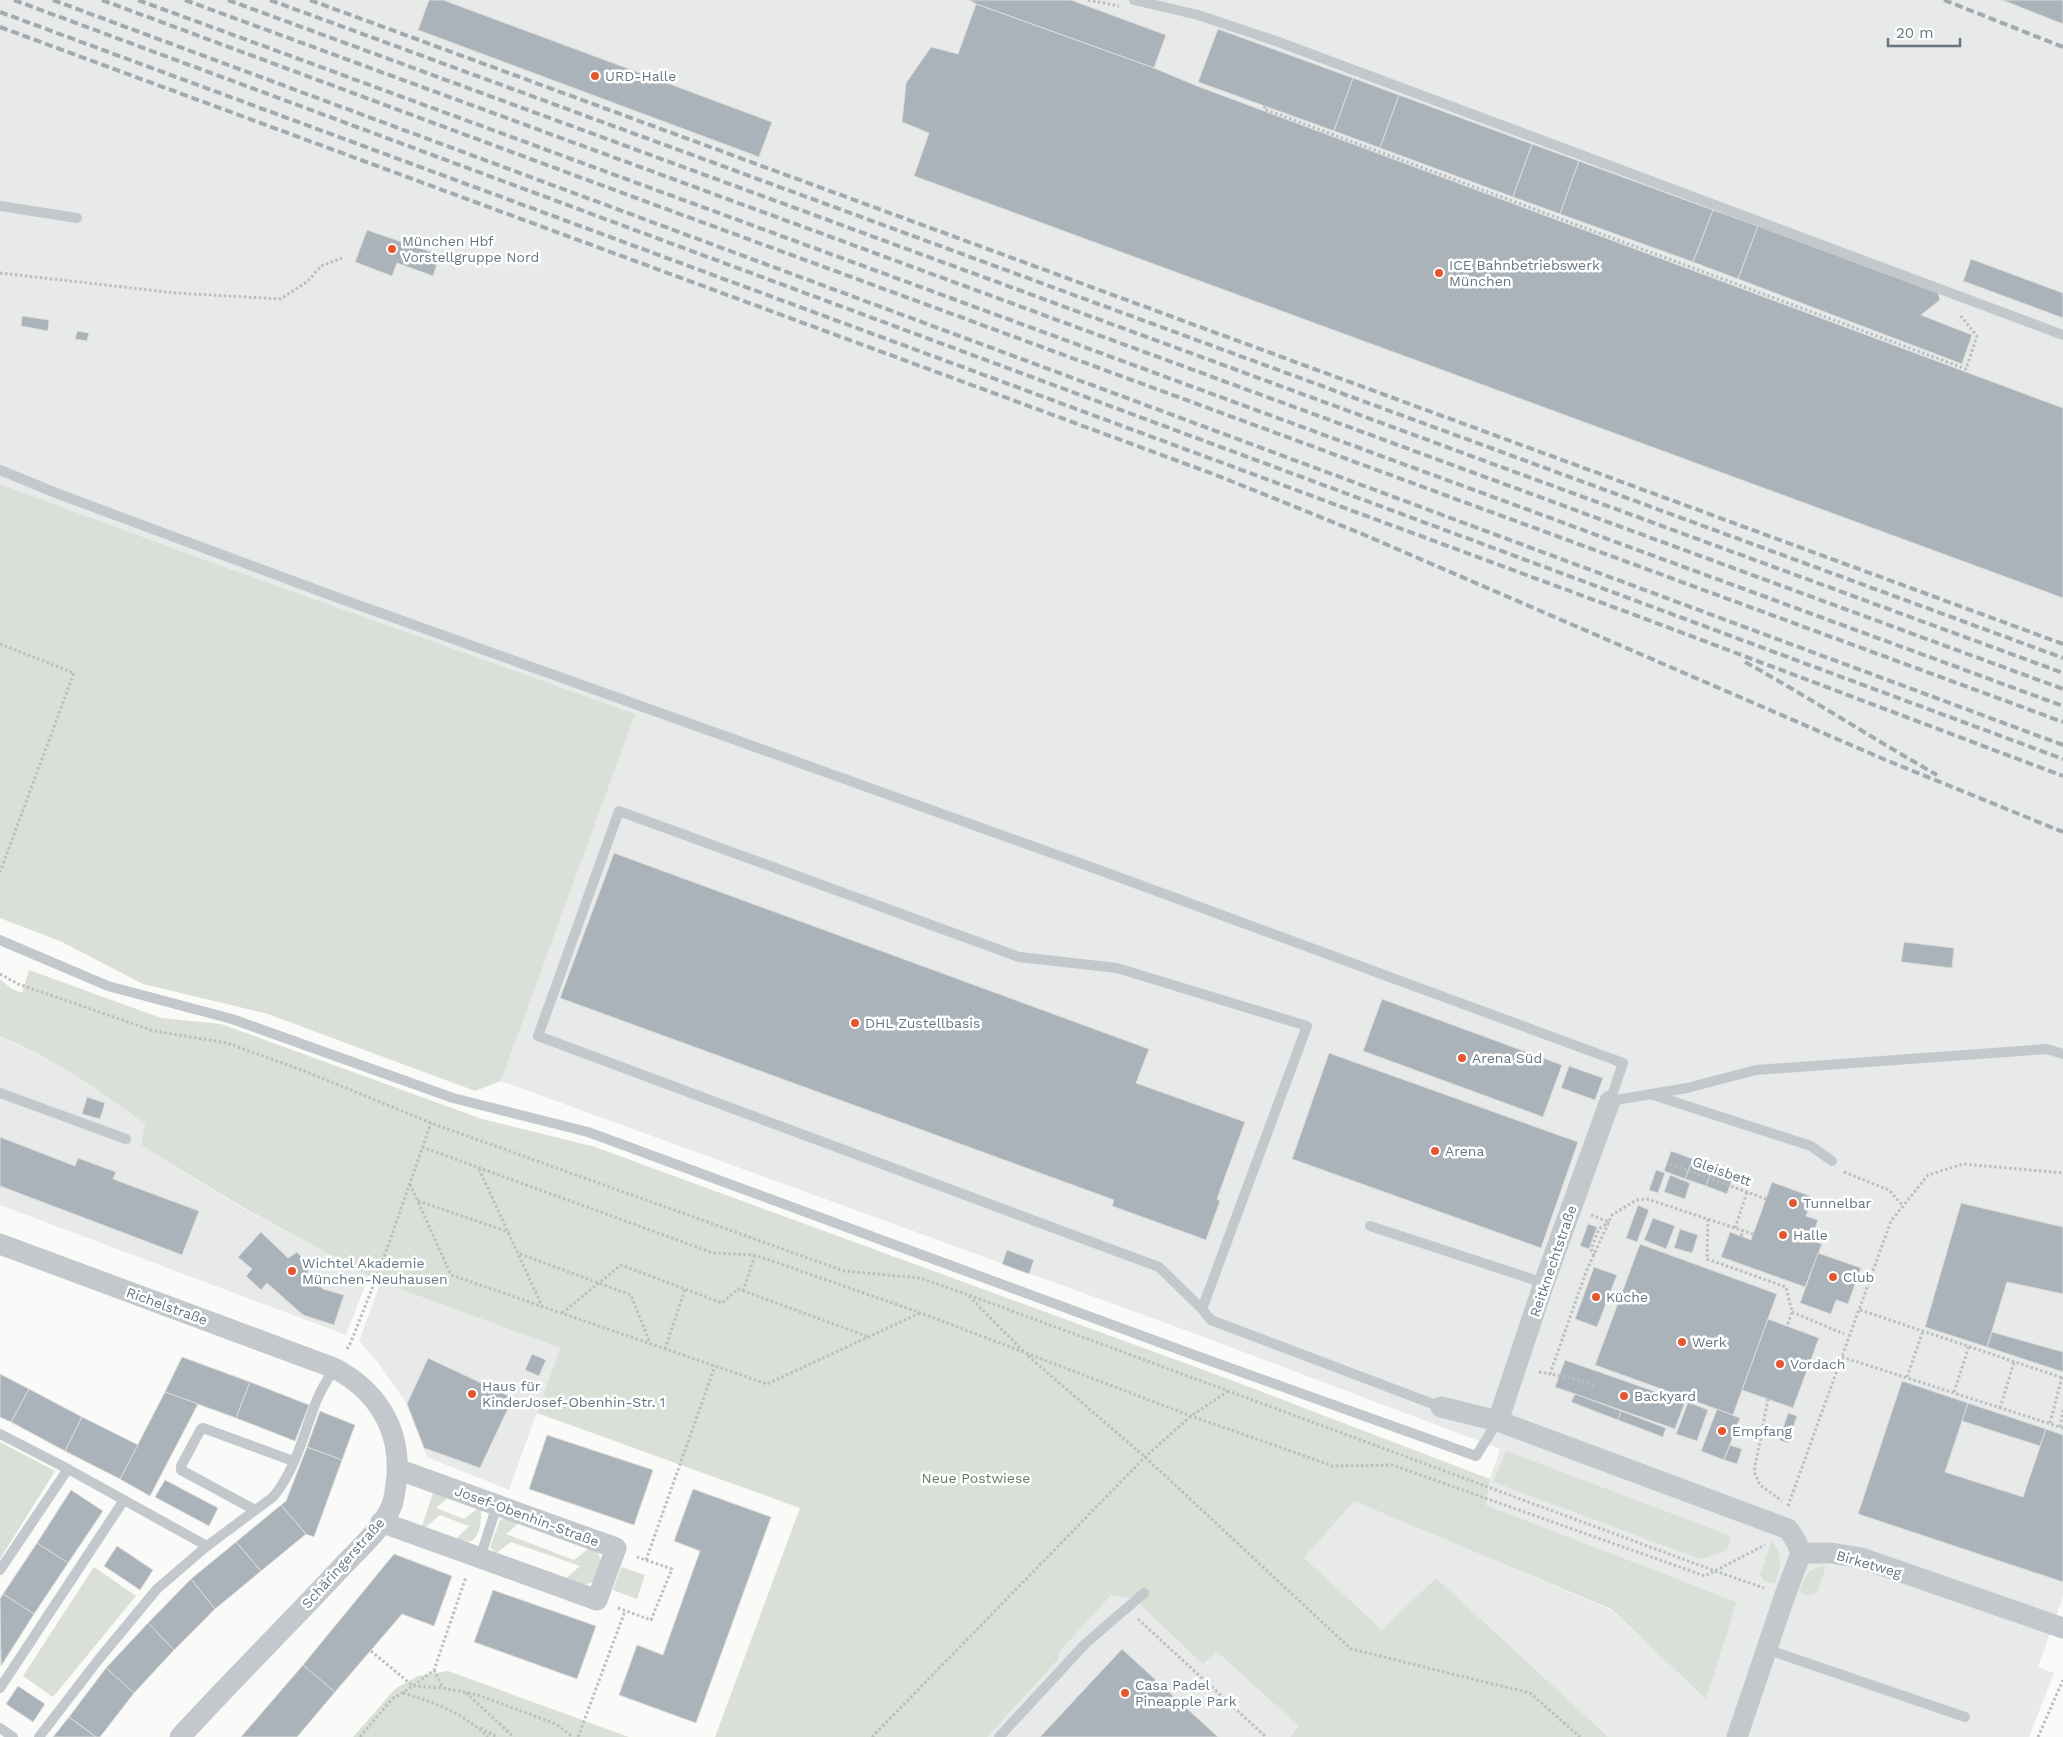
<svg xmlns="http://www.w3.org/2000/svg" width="2063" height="1737" font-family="'Work Sans',sans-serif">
  <rect width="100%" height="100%" fill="#fafaf8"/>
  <!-- built -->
  <g fill="#e8e9e9">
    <polygon points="0,0 2063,0 2063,1597 2038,1667 2054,1673 2029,1737 983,1737 1119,1585 1354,1500 1611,1610 1706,1698 1737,1602 1486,1505 1490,1479 1500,1449 1204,1337 501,1081 634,714 205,560 0,484"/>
    <polygon points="0,1036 53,1062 115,1101 145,1124 141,1145 244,1209 369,1275 346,1335 0,1205"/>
    <polygon points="381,1282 560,1348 509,1490 427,1457 407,1404 377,1361 359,1341"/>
  </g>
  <!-- green -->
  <g fill="#dadfd7">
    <polygon points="0,484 205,560 635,714 501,1081 475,1091 268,1014 143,984 60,941 0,918"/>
    <path d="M29 970 161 1018 221 1024 482 1119 595 1147 1231 1380 1490 1479 1486 1505 1737 1602 1706 1699 1611 1609 1354 1501 1304 1558 1382 1630 1436 1578 1608 1737H1290L1299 1726 1216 1651 1203 1664 1133 1598 1111 1595 1059 1652V1658L987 1737H715L800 1508 537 1413 560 1348 381 1282 244 1208 141 1145 145 1124C100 1090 52 1058 0 1036V979L12 989 22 993Z"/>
    <polygon points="0,1442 55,1471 0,1559"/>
    <polygon points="1506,1451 1731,1536 1727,1551 1700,1559 1493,1482"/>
    <path d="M434 1490 450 1496 436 1508 464 1519 480 1507C483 1514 480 1537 472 1541 467 1543 461 1540 456 1539L469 1526 440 1515 426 1527 422 1526Z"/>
    <path d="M508 1518 520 1522 506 1534 574 1560 589 1548 597 1551 602 1563C594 1588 589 1587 565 1579L580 1566 511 1542 496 1553 490 1547 500 1520Z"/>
    <path d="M1772 1541C1784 1555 1780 1568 1775 1584L1763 1580 1760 1575Z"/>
    <path d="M1826 1566 1817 1592 1811 1596 1799 1592C1805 1576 1808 1567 1826 1566Z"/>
    <polygon points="94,1567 136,1596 53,1697 23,1676"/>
    <polygon points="621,1567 645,1575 637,1599 613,1590"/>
    <polygon points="448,1671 629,1737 353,1737 396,1688 418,1676"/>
  </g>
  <!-- building -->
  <g fill="#aab3b9" stroke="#dcdcda">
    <polygon points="429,0 443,0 772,122 759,157 418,30"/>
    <polygon points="969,0 1071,0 1166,35 1154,68 976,4"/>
    <polygon points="2002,0 2063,0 2063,24"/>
    <polygon points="976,4 1154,68 1197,86 2063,408 2063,598 914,176 929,133 902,122 906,83 931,47 958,54"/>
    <polygon points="1218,29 1353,78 1334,131 1198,82"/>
    <polygon points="1353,78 1399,95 1380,148 1334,131"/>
    <polygon points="1399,95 1532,144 1513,197 1380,148"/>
    <polygon points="1532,144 1579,161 1560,214 1513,197"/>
    <polygon points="1579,161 1713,210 1693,262 1560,214"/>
    <polygon points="1713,210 1758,226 1738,279 1693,262"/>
    <polygon points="1758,226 1938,293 1940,300 1921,315 1972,335 1962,364 1738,279"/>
    <polygon points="367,230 440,255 433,276 397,263 392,276 355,262"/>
    <polygon points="1971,259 2063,293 2063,318 1963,281"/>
    <polygon points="22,316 49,320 48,331 21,326"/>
    <polygon points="77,331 89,333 87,341 75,339"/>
    <polygon points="614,853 1149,1049 1136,1083 1245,1122 1217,1199 1220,1201 1206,1240 1112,1206 1114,1200 560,998"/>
    <polygon points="1904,942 1954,948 1952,968 1901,962"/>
    <polygon points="1382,999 1562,1065 1543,1117 1363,1051"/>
    <polygon points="1329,1053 1578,1142 1541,1248 1292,1159"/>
    <polygon points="1569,1066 1603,1078 1595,1100 1561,1088"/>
    <polygon points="87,1097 105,1103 100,1119 82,1114"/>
    <polygon points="0,1137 75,1166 78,1158 116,1172 113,1179 199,1211 182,1255 0,1186"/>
    <polygon points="1671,1151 1693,1159 1685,1179 1664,1171"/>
    <polygon points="1693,1159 1713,1166 1706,1186 1685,1179"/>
    <polygon points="1713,1166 1734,1174 1727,1194 1706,1186"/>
    <polygon points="1656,1170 1665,1173 1658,1193 1649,1190"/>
    <polygon points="1670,1175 1690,1183 1685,1199 1664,1192"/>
    <polygon points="1772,1182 1813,1197 1806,1216 1818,1220 1811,1240 1822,1244 1805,1287 1721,1257 1730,1232 1751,1240"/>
    <polygon points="1961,1203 2063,1227 2063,1294 2007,1282 1987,1347 1925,1327"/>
    <polygon points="1638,1205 1649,1210 1637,1242 1626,1238"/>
    <polygon points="1653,1218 1675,1226 1666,1249 1644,1240"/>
    <polygon points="1588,1224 1597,1227 1589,1249 1580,1246"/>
    <polygon points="1680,1229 1698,1235 1692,1253 1674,1248"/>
    <polygon points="261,1232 288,1258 297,1252 310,1266 307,1275 323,1289 344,1295 334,1325 303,1315 267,1283 261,1290 246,1276 252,1269 238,1257"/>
    <polygon points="1640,1244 1777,1294 1733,1415 1595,1365"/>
    <polygon points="1007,1250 1034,1260 1029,1274 1002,1264"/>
    <polygon points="1818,1253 1861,1268 1848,1304 1836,1300 1831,1314 1800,1303"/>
    <polygon points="1594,1267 1617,1275 1597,1327 1575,1319"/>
    <polygon points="1768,1319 1819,1338 1793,1408 1742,1390"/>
    <polygon points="1992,1332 2063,1352 2063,1372 1987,1347"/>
    <polygon points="532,1354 546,1360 539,1376 525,1370"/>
    <polygon points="182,1357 250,1382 236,1418 165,1392"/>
    <polygon points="428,1358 513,1398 480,1468 424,1448 407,1404"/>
    <polygon points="1565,1360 1685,1402 1675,1429 1555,1387"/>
    <polygon points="0,1374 29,1389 11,1422 0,1417"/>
    <polygon points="1902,1381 1968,1403 1945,1472 2023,1497 2046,1429 2063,1435 2063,1582 1858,1514"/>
    <polygon points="250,1382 309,1405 295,1441 236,1418"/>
    <polygon points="29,1389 82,1417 65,1451 11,1422"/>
    <polygon points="165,1392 198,1404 150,1496 120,1479"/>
    <polygon points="1575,1394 1621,1411 1618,1420 1571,1402"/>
    <polygon points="1688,1402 1708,1410 1697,1441 1676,1434"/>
    <polygon points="1968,1403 2046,1429 2040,1446 1962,1421"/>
    <polygon points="1717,1409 1740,1418 1724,1460 1701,1451"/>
    <polygon points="320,1411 355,1425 342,1460 307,1447"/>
    <polygon points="1621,1411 1666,1428 1663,1437 1618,1420"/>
    <polygon points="1788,1413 1797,1416 1788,1443 1779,1440"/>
    <polygon points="82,1417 138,1445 120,1479 65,1451"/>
    <polygon points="547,1435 653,1470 634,1525 529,1489"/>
    <polygon points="1730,1445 1742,1449 1737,1464 1724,1460"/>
    <polygon points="307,1447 342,1460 314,1537 306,1534 281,1505 286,1501"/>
    <polygon points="165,1480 218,1508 209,1526 155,1497"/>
    <polygon points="693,1489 771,1517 696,1723 619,1695 637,1645 663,1655 700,1551 674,1541"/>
    <polygon points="71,1490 103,1511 68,1563 37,1543"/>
    <polygon points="281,1505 306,1534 261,1571 236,1542"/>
    <polygon points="236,1542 261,1571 215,1609 191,1579"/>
    <polygon points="37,1543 68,1563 34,1614 3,1594"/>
    <polygon points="117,1546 153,1570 140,1590 104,1566"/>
    <polygon points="394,1554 452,1576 434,1626 402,1614 335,1692 303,1665"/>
    <polygon points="191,1579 215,1609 174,1650 148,1623"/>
    <polygon points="493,1590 596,1626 577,1679 474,1642"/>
    <polygon points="3,1594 34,1614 1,1666 0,1599"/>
    <polygon points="148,1623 174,1650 134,1693 106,1668"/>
    <polygon points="1122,1649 1218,1737 1040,1737"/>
    <polygon points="303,1665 335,1692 297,1737 241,1737"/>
    <polygon points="106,1668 134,1693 100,1737 96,1737 69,1717"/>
    <polygon points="18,1686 45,1704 33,1722 6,1704"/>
    <polygon points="69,1717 96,1737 53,1737"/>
  </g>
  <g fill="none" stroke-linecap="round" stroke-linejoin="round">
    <!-- path -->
    <g stroke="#bbbfc2" stroke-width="3" stroke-dasharray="2.5 2.5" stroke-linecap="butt">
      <polyline points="1088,0 1119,6"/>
      <polyline points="1265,106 1264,109 1966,369 1977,336 1960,315"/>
      <polyline points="0,273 176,293 281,299 308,281 321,266 342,258"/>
      <polyline points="0,644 74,673 0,872"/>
      <polyline points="0,974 18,984 154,1031 227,1043 307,1072 431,1123 844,1271 920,1278 966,1294 1715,1571 1764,1588"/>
      <polyline points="422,1147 713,1253 755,1255 921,1313 1191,1416 1333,1466 1392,1465 1705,1576 1765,1545"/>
      <polyline points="1670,1164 1766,1199"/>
      <polyline points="479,1169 542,1306"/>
      <polyline points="1844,1172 1889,1190 1903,1206"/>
      <polyline points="410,1184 451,1275 767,1384 920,1313"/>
      <polyline points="418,1201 509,1232"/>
      <polyline points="1591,1215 1609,1222"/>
      <polyline points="1708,1219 1707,1259 1786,1287 1792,1312 1787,1326"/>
      <polyline points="1735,1228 1747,1192"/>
      <polyline points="1741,1236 1743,1231"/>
      <polyline points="520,1254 631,1295 650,1343"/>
      <polyline points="1594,1256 1591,1249 1599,1229 1609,1222"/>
      <polyline points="743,1291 755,1255"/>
      <polyline points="969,1296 1024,1352"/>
      <polyline points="1860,1310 2063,1378"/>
      <polyline points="1792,1312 1844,1334"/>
      <polyline points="562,1313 621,1265 722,1303 738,1289 869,1337"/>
      <polyline points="347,1349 351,1342 381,1266 431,1123"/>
      <polyline points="665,1349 685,1289"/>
      <polyline points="1028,1356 1145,1457 1351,1649 1530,1693 1580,1737"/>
      <polyline points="1842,1357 2063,1428"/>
      <polyline points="1539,1372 1550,1374"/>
      <polyline points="1907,1377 1923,1331"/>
      <polyline points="1594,1385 1575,1379 1550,1374 1586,1272 1612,1215 1636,1200 1647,1199 1753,1234"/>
      <polyline points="1954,1392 1969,1346"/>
      <polyline points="1768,1399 1754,1472 1760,1485 1782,1501"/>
      <polyline points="2000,1408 2014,1362"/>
      <polyline points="2050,1423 2062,1377"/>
      <polyline points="2060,1427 2063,1410"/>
      <polyline points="1788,1506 1891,1221 1928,1175 1963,1164 2063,1173"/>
      <polyline points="646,1560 715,1366"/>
      <polyline points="618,1608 651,1620 672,1569 637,1557"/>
      <polyline points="1138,1619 1266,1737"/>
      <polyline points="371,1651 413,1686 443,1688 478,1695 556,1724 573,1737"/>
      <polyline points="434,1670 443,1688"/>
      <path d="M403 1693C434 1702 465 1714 488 1737"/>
      <polyline points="466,1693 514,1737"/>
      <polyline points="480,1728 497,1737"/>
      <polyline points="360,1737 392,1699 413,1686 434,1670 466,1577"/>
      <polyline points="578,1737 625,1611"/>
      <polyline points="872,1737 1145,1457 1191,1416 1228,1391"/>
      <polyline points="2038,1737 2063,1680"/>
    </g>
    <!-- service -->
    <g stroke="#c3c8cc" stroke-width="10">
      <polyline points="1134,0 1198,15 1276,41 2063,335"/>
      <polyline points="0,206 77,218"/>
      <polyline points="0,470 56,493 333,596 1102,871 1623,1063 1610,1101"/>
      <polyline points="0,940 108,986 232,1019 453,1098 588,1132 1194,1355 1476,1456 1498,1421"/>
      <polyline points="0,1093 126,1139"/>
      <polyline points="1653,1095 1811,1146 1832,1161"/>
      <polyline points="1610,1101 1687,1088 1756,1070 2047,1049 2063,1054"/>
      <polyline points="1370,1226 1544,1283"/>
      <polyline points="1202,1309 1307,1026 1117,968 1019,957 619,811 538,1036 1159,1267 1202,1309 1211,1320 1441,1407"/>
      <polyline points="0,1434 68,1469 0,1570"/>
      <polyline points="68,1469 124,1500"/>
      <polyline points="255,1510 181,1470 181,1466 201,1429 203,1428 293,1461"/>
      <path d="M207 1546 273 1497C295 1471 304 1433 316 1402 320 1391 328 1379 334 1368"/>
      <polyline points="480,1558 497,1505"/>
      <polyline points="1766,1649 1965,1717"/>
      <polyline points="0,1688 124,1500 207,1546 157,1589 99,1659 39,1737"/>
      <polyline points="0,1728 13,1737"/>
      <polyline points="999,1737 1085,1644 1144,1593"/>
    </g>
    <!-- minor -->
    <g stroke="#c3c8cc" stroke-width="21">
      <path d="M0 1244 334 1368C376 1390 400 1427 397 1475 396 1485 395 1496 392 1505 382 1530 357 1550 339 1570 287 1626 232 1680 180 1737"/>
      <polyline points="1441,1407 1498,1421 1788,1529 1796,1541 1801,1553"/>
      <polyline points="1498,1421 1544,1283 1610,1101"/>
      <polyline points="381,1522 597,1600 616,1548 397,1469"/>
      <polyline points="1737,1737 1785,1595 1801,1553 1831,1553 1861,1558 2063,1628"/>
    </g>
    <!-- rail -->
    <g stroke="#a2aab0" stroke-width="4" stroke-dasharray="8 4" stroke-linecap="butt">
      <polyline points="14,0 2063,759"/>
      <polyline points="53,0 2063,745"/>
      <polyline points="102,0 590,181 2063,722"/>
      <polyline points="138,0 2063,706"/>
      <polyline points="185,0 2063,689"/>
      <polyline points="228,0 2063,673"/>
      <polyline points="270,0 2063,658"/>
      <polyline points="310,0 2063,644"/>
      <polyline points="1944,0 2063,47"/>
      <polyline points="0,12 1643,618 2063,776"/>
      <polyline points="0,27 1216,475 1360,533 1881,758 2063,832"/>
      <path d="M1745 662C1810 698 1872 738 1937 775"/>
    </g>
  </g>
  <!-- markers -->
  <g fill="#e4572e" stroke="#fff" stroke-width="2">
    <circle cx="595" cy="76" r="5"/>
    <circle cx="392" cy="249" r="5"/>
    <circle cx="1439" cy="273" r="5"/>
    <circle cx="855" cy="1023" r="5"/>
    <circle cx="1462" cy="1058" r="5"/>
    <circle cx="1435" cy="1151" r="5"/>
    <circle cx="1793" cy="1203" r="5"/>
    <circle cx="1783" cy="1235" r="5"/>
    <circle cx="292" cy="1271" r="5"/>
    <circle cx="1833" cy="1277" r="5"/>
    <circle cx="1596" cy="1297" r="5"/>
    <circle cx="1682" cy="1342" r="5"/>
    <circle cx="1780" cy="1364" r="5"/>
    <circle cx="472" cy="1394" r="5"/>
    <circle cx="1624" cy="1396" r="5"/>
    <circle cx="1722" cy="1431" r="5"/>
    <circle cx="1125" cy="1693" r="5"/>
  </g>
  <g text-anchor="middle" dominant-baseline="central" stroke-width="5" stroke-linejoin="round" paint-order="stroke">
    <!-- poi labels -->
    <g font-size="14" fill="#657683" stroke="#fff" text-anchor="start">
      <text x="605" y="76">URD-Halle</text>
      <text x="402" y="241">München Hbf<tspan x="402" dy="16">Vorstellgruppe Nord</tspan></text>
      <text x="1449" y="265">ICE Bahnbetriebswerk<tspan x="1449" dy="16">München</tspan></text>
      <text x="865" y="1023">DHL Zustellbasis</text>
      <text x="1472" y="1058">Arena Süd</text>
      <text x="1445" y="1151">Arena</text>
      <text x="1803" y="1203">Tunnelbar</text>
      <text x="1793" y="1235">Halle</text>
      <text x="302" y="1263">Wichtel Akademie<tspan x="302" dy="16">München-Neuhausen</tspan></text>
      <text x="1843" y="1277">Club</text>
      <text x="1606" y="1297">Küche</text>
      <text x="1692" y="1342">Werk</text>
      <text x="1790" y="1364">Vordach</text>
      <text x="482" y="1386">Haus für<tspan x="482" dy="16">KinderJosef-Obenhin-Str. 1</tspan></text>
      <text x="1634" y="1396">Backyard</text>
      <text x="1732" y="1431">Empfang</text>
      <text x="1135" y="1685">Casa Padel<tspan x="1135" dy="16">Pineapple Park</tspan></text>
    </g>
    <!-- street labels -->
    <g font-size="14" fill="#657683" stroke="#fff">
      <text transform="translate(1722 1171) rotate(20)">Gleisbett</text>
      <text transform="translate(1553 1261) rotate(-71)">Reitknechtstraße</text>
      <text transform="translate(167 1306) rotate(20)">Richelstraße</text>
      <text transform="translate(527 1516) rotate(20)">Josef-Obenhin-Straße</text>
      <text transform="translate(343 1563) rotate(-48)">Schäringerstraße</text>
      <text transform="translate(1869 1564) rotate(16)">Birketweg</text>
    </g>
    <!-- park labels -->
    <g font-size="14" fill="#687a64" stroke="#fff">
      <text x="976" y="1478">Neue Postwiese</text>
    </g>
  </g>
  <!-- scale -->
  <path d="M1888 38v8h72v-8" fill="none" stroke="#657683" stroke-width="2.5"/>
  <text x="1896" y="38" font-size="15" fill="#657683" stroke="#ffffff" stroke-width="4" paint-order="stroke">20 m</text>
</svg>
